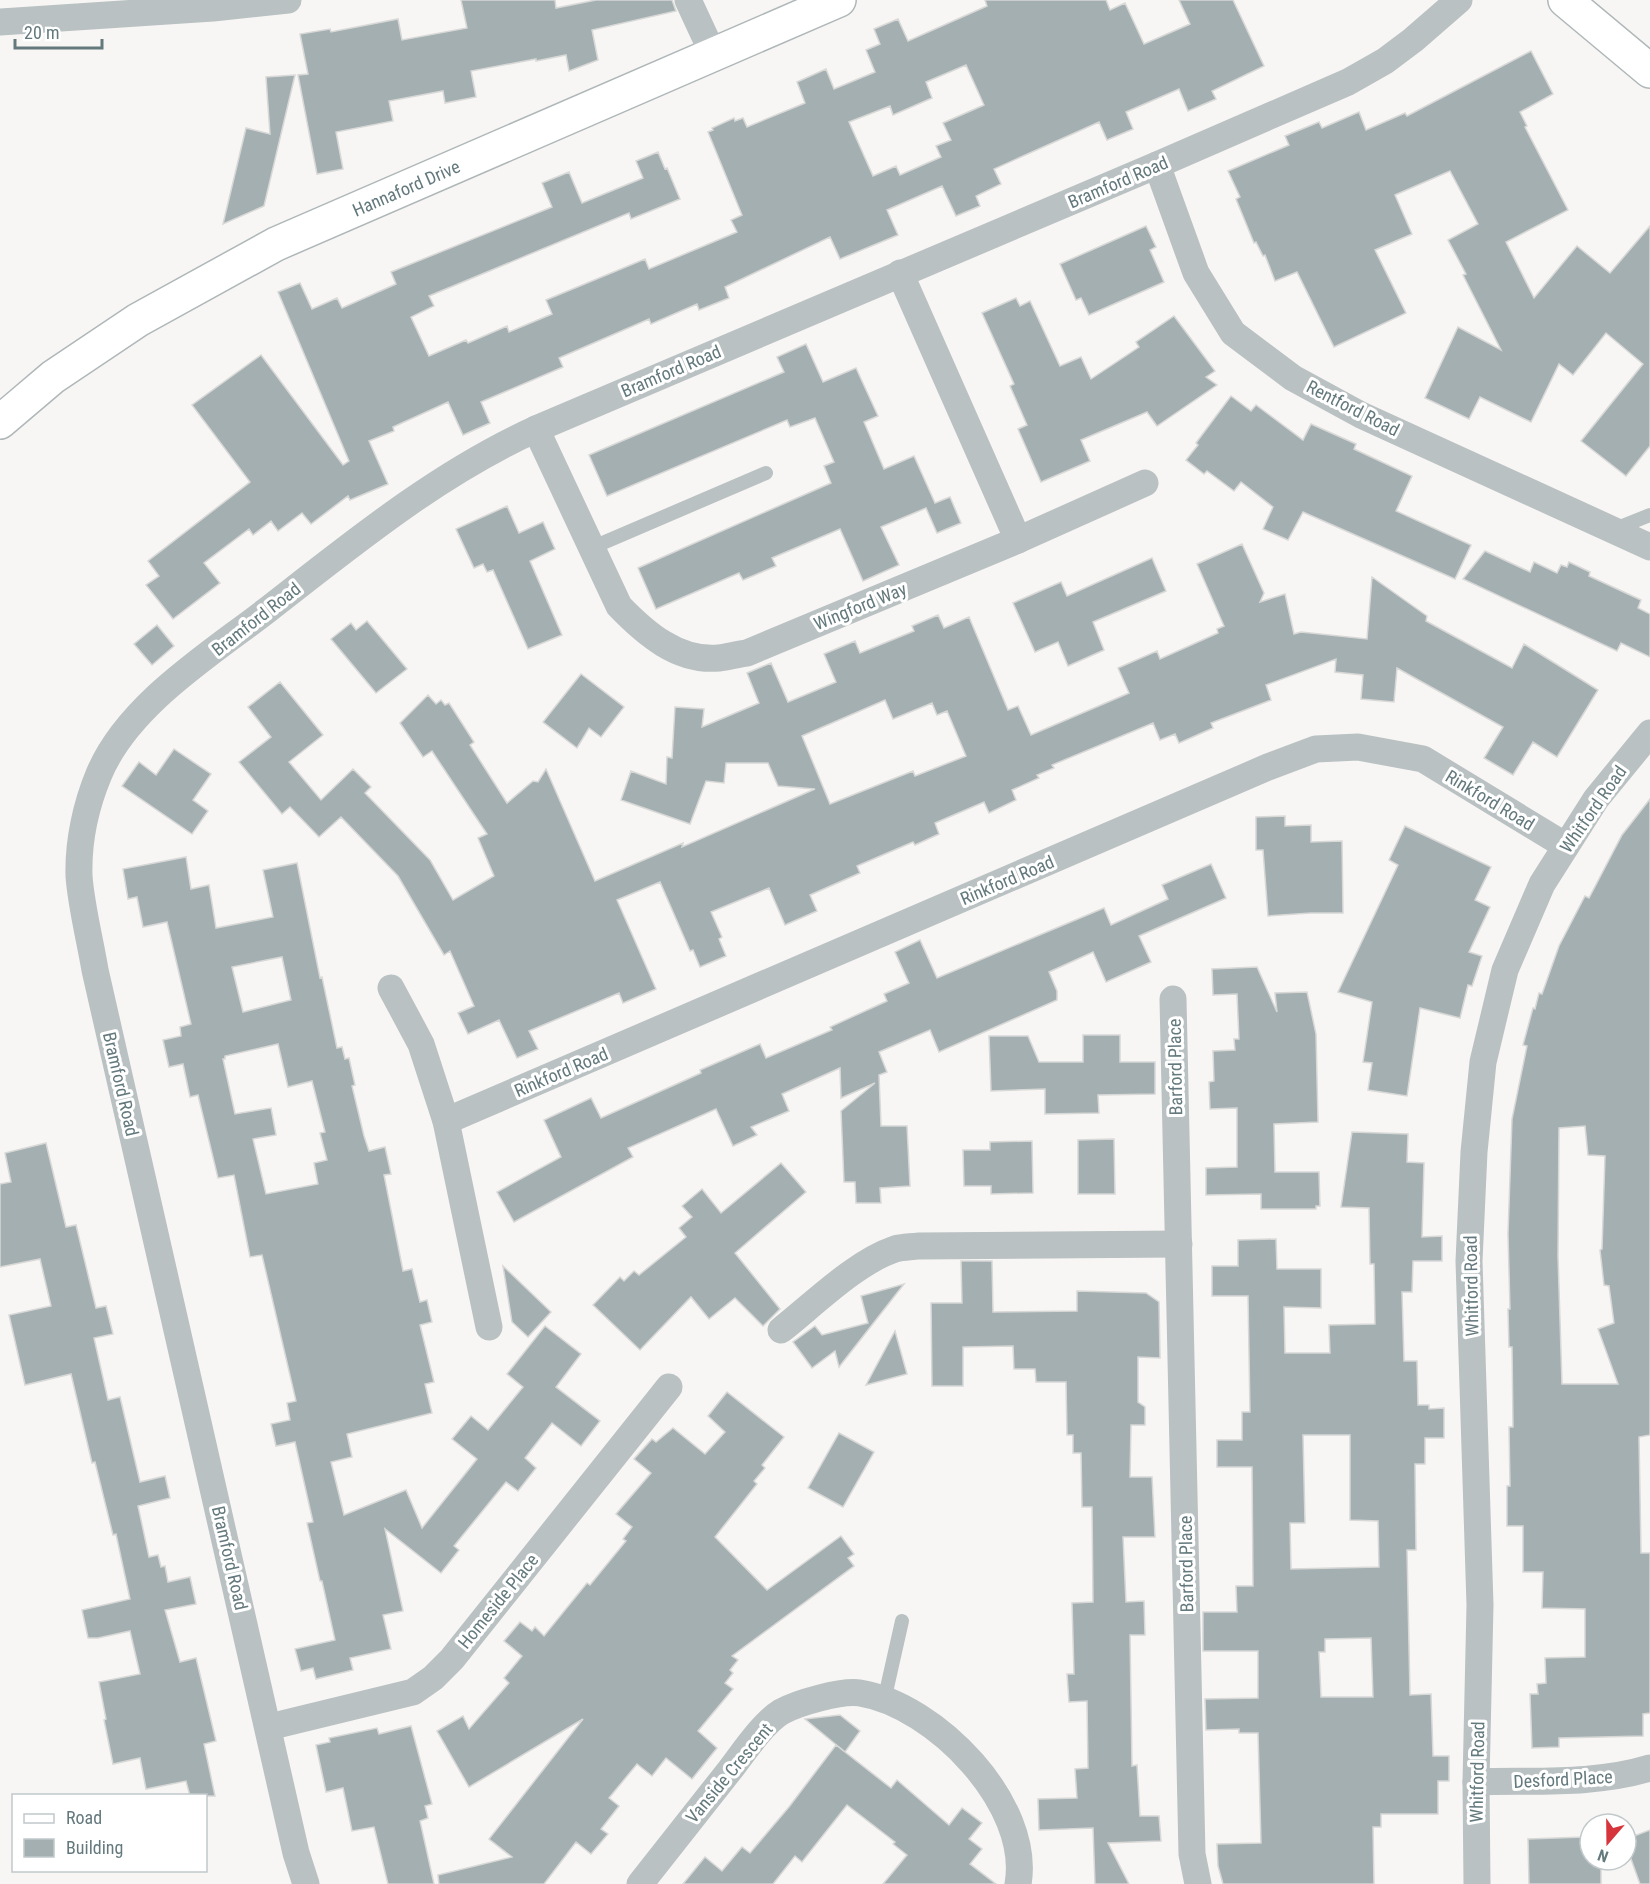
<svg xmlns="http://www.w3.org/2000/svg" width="1650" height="1884" font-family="'Roboto Condensed',sans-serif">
  <rect width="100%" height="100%" fill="#f7f6f4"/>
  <!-- building -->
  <g fill="#a3afb1" stroke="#d8d8d7" stroke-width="1.5" fill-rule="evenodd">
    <polygon points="461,0 555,0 556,8 596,0 672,0 676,11 592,30 598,60 569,71 566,55 536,61 536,59 471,71 476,97 445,103 443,91 389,101 393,121 336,132 343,169 317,174 298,75 308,74 300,34 330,29 331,32 398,19 402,40 467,28"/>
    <path d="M985 0H1106L1110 10 1125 3 1144 44 1190 24 1179 0H1233L1264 66 1212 91 1216 99 1188 111 1179 89 1126 112 1133 129 1107 140 1099 122 994 169 1001 184 976 196 980 206 956 216 942 186 887 210 898 235 840 259 830 237 725 287 729 298 699 310 697 304 651 324 649 319 559 358 563 367 481 402 490 423 463 435 448 402 393 427 394 431 369 441 388 484 350 500 348 496 311 524 302 513 278 531 271 521 253 535 249 529 204 563 220 583 173 619 146 585 159 576 148 561 250 482 192 405 261 355 343 465 349 461 278 292 300 283 312 309 337 298 342 308 396 284 391 272 552 207 542 183 569 172 582 203 643 178 636 161 658 152 665 169 667 168 680 199 631 219 629 213 429 296 434 306 411 317 429 356 466 340 468 343 507 326 509 332 552 314 546 300 645 259 649 269 737 232 731 220 742 215 708 132 713 130 712 128 734 118 735 121 743 118 747 127 805 103 797 82 826 69 834 89 875 72 866 50 880 44 874 29 898 19 908 41 987 6ZM966 65 984 105 943 123 951 140 936 146 941 157 900 175 896 166 873 176 849 122 890 106 893 115 932 98 926 82Z"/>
    <polygon points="1531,51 1553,94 1520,112 1527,126 1525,127 1568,210 1506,242 1534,298 1577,246 1610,273 1650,226 1650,446 1626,476 1581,441 1643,364 1606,333 1573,375 1559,364 1531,422 1480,397 1469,419 1425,398 1458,327 1501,350 1463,275 1466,274 1448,240 1478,224 1450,171 1395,195 1412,234 1375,250 1406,313 1334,347 1297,272 1275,281 1265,255 1263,256 1256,242 1254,243 1236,199 1240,197 1228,171 1289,145 1285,136 1319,122 1322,128 1359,112 1366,130 1405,113 1407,116"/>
    <polygon points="295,75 264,206 223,224 246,128 270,134 266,77"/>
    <polygon points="1146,226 1156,247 1150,250 1164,282 1089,315 1081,298 1076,300 1060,264"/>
    <polygon points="1016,298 1020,306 1030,301 1060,366 1081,357 1091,379 1139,347 1136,342 1174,316 1215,371 1206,377 1217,385 1157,426 1147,412 1081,440 1090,461 1041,482 1018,429 1027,425 1010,386 1014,384 982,313"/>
    <polygon points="806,344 823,382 856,368 878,416 864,422 884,469 914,456 935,503 950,497 961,523 937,533 926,508 881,527 899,565 863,581 840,529 772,558 776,566 743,580 739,573 656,609 638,568 831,483 824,466 834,462 815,418 790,427 787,420 607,496 589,455 784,372 777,357"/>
    <polygon points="1231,396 1251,411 1256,405 1303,440 1311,424 1356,444 1354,449 1412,476 1396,511 1471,545 1455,579 1303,512 1288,540 1263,529 1273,507 1241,482 1234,491 1207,471 1204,474 1186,460 1198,445 1196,443"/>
    <polygon points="507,506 519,533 543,522 555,549 530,561 562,635 528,649 493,570 487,572 483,564 474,568 456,529"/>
    <path d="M1242 544 1264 593 1260 602 1285 594 1294 634 1301 632 1367 639 1372 577 1427 616 1426 621 1512 668 1524 644 1598 690 1557 757 1533 742 1513 775 1484 758 1503 727 1397 668 1394 702 1361 699 1363 675 1335 672 1336 659 1266 685 1271 700 1211 723 1213 728 1179 743 1175 734 1160 740 1153 723 1052 765 1054 768 1037 775 1039 778 1012 790 1016 800 989 813 984 802 935 823 939 834 915 845 913 842 857 866 860 873 810 895 817 911 785 925 769 888 711 912 722 937 719 939 726 956 700 967 693 950 690 951 660 882 617 900 656 989 623 1003 619 993 529 1031 538 1049 517 1058 499 1020 468 1034 458 1013 474 1006 450 951 444 955 398 876 341 817 319 837 290 807 282 814 239 762 271 737 248 707 280 682 323 735 289 762 321 800 353 769 371 787 365 793 430 860 453 900 494 876 478 838 487 834 432 751 423 757 400 723 428 695 436 704 441 700 445 705 449 703 474 742 470 745 507 803 533 781 538 782 546 769 595 881 683 843 682 847 815 789 778 786 768 763H726L724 783 706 781 690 824 621 800 631 771 666 784 667 757 672 758 675 707 704 709 702 727 759 703 747 673 771 663 788 702 836 682 824 654 855 641 860 653 914 631 912 626 938 615 944 628 969 617 1008 710 1018 706 1031 735 1129 693 1118 668 1157 651 1160 659 1218 633 1217 629 1224 626 1197 564ZM885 700 893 719 932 703 937 715 947 711 966 756 915 776 913 771 830 804 802 736Z"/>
    <polygon points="1485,551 1530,572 1534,562 1557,573 1561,565 1567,567 1569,562 1590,572 1589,576 1641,600 1638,608 1650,614 1650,657 1621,643 1617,651 1463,579"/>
    <polygon points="1152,558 1166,591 1093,622 1104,650 1068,666 1058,642 1035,652 1013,603 1061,582 1067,596"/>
    <polygon points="367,621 407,669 376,693 331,639 351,623 356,630"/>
    <polygon points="157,625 174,646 152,665 134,644"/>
    <polygon points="581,674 624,707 601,737 589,728 577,748 543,722"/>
    <polygon points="174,749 211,774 193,800 208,811 192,834 122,786 139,762 156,775"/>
    <path d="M1650 799V1435L1639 1437 1641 1553H1650V1713L1643 1714V1736L1559 1738V1747L1532 1748 1530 1694H1538L1537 1684 1546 1683 1545 1658 1585 1657V1609L1542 1608 1543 1572H1523V1526H1507V1486H1510L1509 1427H1513L1512 1347H1509L1508 1309H1510L1508 1234 1512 1119 1527 1046 1523 1045 1533 1008 1535 1009 1539 993 1542 994 1559 946 1585 896 1589 898 1622 835ZM1585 1126 1588 1155 1605 1156 1602 1249 1600 1250 1604 1285 1609 1286 1614 1323 1598 1329 1618 1384H1562L1558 1256 1559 1128Z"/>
    <polygon points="1285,816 1285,826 1311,825 1311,842 1342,841 1343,913 1311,913 1268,916 1263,850 1256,850 1256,817"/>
    <polygon points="1405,826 1491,867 1475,900 1490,907 1469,952 1482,956 1472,986 1468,985 1460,1018 1420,1008 1407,1096 1368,1090 1372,1063 1363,1062 1372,1002 1338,992 1398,865 1389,860"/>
    <path d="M186 857 191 889 209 885 216 928 273 917 263 870 297 863 320 978 322 977 337 1048 342 1047 345 1059 349 1058 355 1085 352 1086 364 1136 369 1151 385 1147 391 1174 384 1175 403 1271 412 1269 420 1302 427 1300 432 1322 420 1325 434 1382 425 1384 432 1413 347 1434 352 1457 331 1462 344 1515 406 1490 422 1528 477 1459 452 1439 471 1416 488 1430 523 1387 507 1374 545 1326 581 1354 556 1387 600 1421 581 1446 552 1423 525 1458 536 1468 518 1491 506 1482 454 1546 459 1550 441 1573 385 1529 403 1611 383 1615 391 1649 350 1658 353 1670 316 1679 313 1668 301 1671 295 1649 335 1640 322 1581H320L307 1523 313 1522 295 1442 276 1446 271 1424 290 1420 287 1403 296 1401 262 1255 250 1257 234 1175 218 1178 198 1095 190 1097 183 1064 169 1067 163 1040 181 1036 180 1027 191 1024 167 922 143 927 137 897 128 899 123 869ZM282 957 291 1000 243 1012 232 967ZM278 1044 288 1087 312 1081 325 1132 320 1133 327 1160 314 1163 318 1184 266 1194 253 1139 276 1135 271 1108 235 1114 223 1059H225V1056Z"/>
    <polygon points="1211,864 1226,898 1139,936 1151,962 1106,982 1093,952 1049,972 1057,991 1057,1000 939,1052 930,1030 879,1052 887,1072 879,1075 881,1126 907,1126 910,1186 880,1188 881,1203 856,1203 855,1182 844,1182 841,1111 875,1083 841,1098 840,1068 782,1094 789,1111 751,1127 757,1135 733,1146 716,1109 628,1148 633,1157 514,1222 497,1192 561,1157 544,1120 591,1098 601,1118 701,1073 700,1070 760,1044 766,1058 832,1030 830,1027 887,1001 884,994 909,983 895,952 920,940 937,978 1104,908 1111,925 1168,899 1162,885"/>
    <polygon points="1257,967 1277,1012 1275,993 1307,992 1316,1034 1318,1122 1274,1124 1275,1172 1319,1172 1320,1206 1316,1206 1316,1209 1261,1209 1261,1194 1206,1195 1206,1168 1237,1167 1237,1108 1210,1109 1209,1082 1214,1081 1213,1051 1235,1050 1234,1039 1239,1039 1237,994 1213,995 1212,969"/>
    <polygon points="1083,1035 1120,1035 1120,1062 1155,1062 1155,1094 1098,1095 1099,1113 1045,1114 1045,1089 991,1091 989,1036 1028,1036 1039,1062 1083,1062"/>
    <path d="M1352 1132 1408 1134 1407 1162 1424 1163 1422 1237 1442 1236V1261H1413L1412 1292H1402L1404 1361H1417L1418 1405H1429V1409L1444 1408V1438H1425V1464H1415L1416 1550H1407L1410 1695 1431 1694 1433 1756H1449V1781H1438V1814H1381V1827H1373L1374 1884H1223L1218 1866 1217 1844 1261 1843 1258 1733H1239V1729L1206 1730 1205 1699 1258 1698V1651H1203V1612H1237L1236 1586H1253L1252 1467H1217V1440H1242V1412H1250L1248 1296H1212V1266H1238V1240L1276 1239 1277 1269H1321V1308L1284 1307 1285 1353H1330L1329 1325 1375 1324 1374 1264H1370L1369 1208 1341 1207ZM1303 1435H1350V1520L1378 1521 1379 1567 1291 1569 1290 1523H1305ZM1371 1638 1373 1697H1321L1319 1652H1325V1639Z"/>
    <polygon points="1114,1139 1115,1194 1078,1194 1078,1140"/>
    <polygon points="1032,1141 1033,1193 991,1194 991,1186 964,1186 963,1150 990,1150 990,1142"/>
    <polygon points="46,1143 66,1227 76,1225 96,1308 106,1306 113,1334 94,1338 108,1400 120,1397 140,1482 165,1476 170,1498 138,1506 149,1557 158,1555 161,1567 165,1566 168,1582 190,1577 196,1604 165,1610 180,1662 196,1658 216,1741 204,1744 215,1796 190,1796 186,1781 146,1789 140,1758 113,1764 104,1720 106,1719 99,1682 140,1674 130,1631 98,1638 88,1638 82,1610 130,1599 116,1534 113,1535 95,1462 92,1463 71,1374 25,1385 9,1315 51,1306 40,1259 0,1267 0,1184 11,1182 5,1153"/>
    <polygon points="781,1163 806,1192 735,1253 780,1309 763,1326 735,1298 709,1319 691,1297 640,1350 593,1305 620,1277 624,1281 634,1271 639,1275 686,1237 679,1228 692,1217 682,1206 702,1189 721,1213"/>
    <polygon points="961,1261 992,1261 993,1312 1077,1311 1077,1291 1146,1293 1159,1302 1160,1358 1138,1357 1138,1402 1145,1407 1145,1425 1131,1425 1130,1477 1152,1477 1155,1537 1123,1537 1126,1602 1144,1601 1145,1635 1130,1635 1132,1766 1137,1765 1140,1816 1159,1816 1161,1841 1108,1843 1129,1884 1095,1884 1093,1828 1039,1830 1038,1799 1077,1798 1075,1769 1088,1768 1087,1701 1069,1702 1067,1674 1074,1674 1072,1603 1093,1602 1092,1507 1082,1507 1081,1453 1073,1453 1073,1435 1067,1435 1066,1382 1036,1382 1035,1369 1014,1369 1013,1346 963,1347 963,1386 932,1386 931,1303 962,1303"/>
    <polygon points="503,1266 551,1312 528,1337 512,1322"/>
    <polygon points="904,1284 839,1367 835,1351 812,1368 793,1342 815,1326 822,1335 868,1323 861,1296"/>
    <polygon points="895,1331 907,1374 866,1385"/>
    <polygon points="727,1392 784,1437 762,1465 765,1468 754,1481 757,1484 715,1537 767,1590 841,1536 854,1554 848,1558 854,1566 732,1656 738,1660 730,1670 733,1673 725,1683 733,1689 698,1731 717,1748 692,1779 666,1758 652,1776 637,1764 609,1798 619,1806 601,1829 608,1834 591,1854 576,1842 544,1884 439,1884 438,1875 512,1857 489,1839 583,1719 469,1787 437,1731 463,1716 469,1729 509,1683 504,1678 522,1656 504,1641 520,1622 532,1631 535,1627 544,1636 587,1583 590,1585 626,1541 623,1539 632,1527 616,1514 651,1473 634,1459 652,1439 656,1442 673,1428 705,1454 725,1432 708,1416"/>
    <polygon points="839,1433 874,1452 843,1507 808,1488"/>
    <polygon points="840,1715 860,1731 845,1752 805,1719"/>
    <polygon points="411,1726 432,1804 425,1806 428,1818 420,1821 434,1884 388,1884 374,1827 352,1831 343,1788 326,1792 316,1745 330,1742 329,1738 377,1728 379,1734"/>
    <polygon points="836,1745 891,1788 897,1780 949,1825 962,1808 982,1823 969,1839 982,1849 970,1864 996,1884 883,1884 907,1855 893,1844 895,1842 847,1805 802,1862 795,1856 773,1884 683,1884 705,1857 722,1871 742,1847 750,1853 789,1807"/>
    <polygon points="1650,1830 1650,1884 1640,1884 1626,1845 1626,1839"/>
    <polygon points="1585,1837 1585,1853 1590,1852 1590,1860 1601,1860 1601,1884 1529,1884 1528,1839"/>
  </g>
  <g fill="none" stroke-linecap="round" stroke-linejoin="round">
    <defs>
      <g id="secondary">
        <polyline points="1565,0 1650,71"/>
        <path id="s1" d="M0 422 53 377 138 320 276 244 839 0"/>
      </g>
    </defs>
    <!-- secondary casing -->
    <use href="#secondary" stroke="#afb7b9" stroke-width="36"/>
    <!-- lane -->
    <g stroke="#bac1c2" stroke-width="14">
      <polyline points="1615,529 1650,515"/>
      <polyline points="591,548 766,473"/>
      <polyline points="884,1701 902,1621"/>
    </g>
    <!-- street -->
    <g stroke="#bac1c2" stroke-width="27">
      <polyline points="688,0 713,54"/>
      <polyline points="0,22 213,8 288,0"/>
      <polyline points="1157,165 1196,273 1233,333 1293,378 1361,415 1650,547"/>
      <path d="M536 429 619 606C645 633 678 662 719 658 728 657 738 654 747 653L1018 540 900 273"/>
      <polyline points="1018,540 1145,483"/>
      <polyline points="391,988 421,1044 446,1121 489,1327"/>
      <polyline points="1173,999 1192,1854 1198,1884"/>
      <polyline points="446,1121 1268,767 1316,749 1358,747 1423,759 1566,846"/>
      <path d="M781 1330C814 1304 856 1262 895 1249 902 1247 911 1247 918 1246L1179 1244"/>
      <polyline points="269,1727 413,1692 433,1678 452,1659 669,1387"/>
      <path d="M1476 1782C1533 1780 1595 1785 1650 1768"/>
      <path d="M306 1884 296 1853 95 970C90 940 81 905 79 876 78 842 86 805 99 774 128 705 209 655 266 611 352 544 437 474 536 429L1157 165 1348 82 1385 61 1413 40 1459 0"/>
      <path d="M640 1884C670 1846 700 1808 730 1770 743 1753 763 1723 781 1712 797 1703 842 1690 860 1693 935 1705 1032 1804 1018 1884"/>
      <polyline points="1477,1884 1476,1782 1480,1605 1469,1261 1474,1152 1483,1062 1505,970 1542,884 1596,799 1650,733"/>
    </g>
    <!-- secondary -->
    <use href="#secondary" stroke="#fff" stroke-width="33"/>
  </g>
  <g text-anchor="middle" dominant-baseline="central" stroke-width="6" stroke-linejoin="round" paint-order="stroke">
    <!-- street labels -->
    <g font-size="18" fill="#64797d" stroke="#fff">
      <text transform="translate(1118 182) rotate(-23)">Bramford Road</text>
      <text stroke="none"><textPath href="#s1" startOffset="471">Hannaford Drive</textPath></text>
      <text transform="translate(671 371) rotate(-23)">Bramford Road</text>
      <text transform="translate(1353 408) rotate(27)">Rentford Road</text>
      <text transform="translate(860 606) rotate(-22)">Wingford Way</text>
      <text transform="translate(256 619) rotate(-38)">Bramford Road</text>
      <text transform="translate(1490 800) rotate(31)">Rinkford Road</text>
      <text transform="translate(1593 809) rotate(-55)">Whitford Road</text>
      <text transform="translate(1007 880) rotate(-23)">Rinkford Road</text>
      <text transform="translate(1175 1067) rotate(-91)">Barford Place</text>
      <text transform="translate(561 1072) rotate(-23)">Rinkford Road</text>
      <text transform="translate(121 1084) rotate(77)">Bramford Road</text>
      <text transform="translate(1471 1286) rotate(-91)">Whitford Road</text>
      <text transform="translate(230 1558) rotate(77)">Bramford Road</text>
      <text transform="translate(1186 1564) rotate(-91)">Barford Place</text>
      <text transform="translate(498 1601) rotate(-51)">Homeside Place</text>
      <text transform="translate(1477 1772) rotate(-89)">Whitford Road</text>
      <text transform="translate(729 1773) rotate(-50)">Vanside Crescent</text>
      <text transform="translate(1563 1779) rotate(-3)">Desford Place</text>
    </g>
  </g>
  <!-- legend -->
  <rect x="12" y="1794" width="195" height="78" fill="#ffffff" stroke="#c1c9cb" stroke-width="1.5"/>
  <rect x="24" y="1814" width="30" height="9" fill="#ffffff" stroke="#c1c9cb" stroke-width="1.5"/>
  <text x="66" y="1824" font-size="18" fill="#64797d">Road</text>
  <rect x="24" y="1839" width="30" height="18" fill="#a3afb1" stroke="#c1c9cb" stroke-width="1.5"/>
  <text x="66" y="1854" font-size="18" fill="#64797d">Building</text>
  <!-- north arrow -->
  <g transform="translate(1608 1842) rotate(200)"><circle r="28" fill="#ffffff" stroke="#c1c9cb" stroke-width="1.5"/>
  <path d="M0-4.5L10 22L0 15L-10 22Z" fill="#d6353c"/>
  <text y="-9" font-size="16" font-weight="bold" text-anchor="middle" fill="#64797d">N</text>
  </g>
  <!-- scale -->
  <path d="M15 39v9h87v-9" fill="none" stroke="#64797d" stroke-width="3"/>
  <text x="24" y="39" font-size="18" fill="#64797d" stroke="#ffffff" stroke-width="4.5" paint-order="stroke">20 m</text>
</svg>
